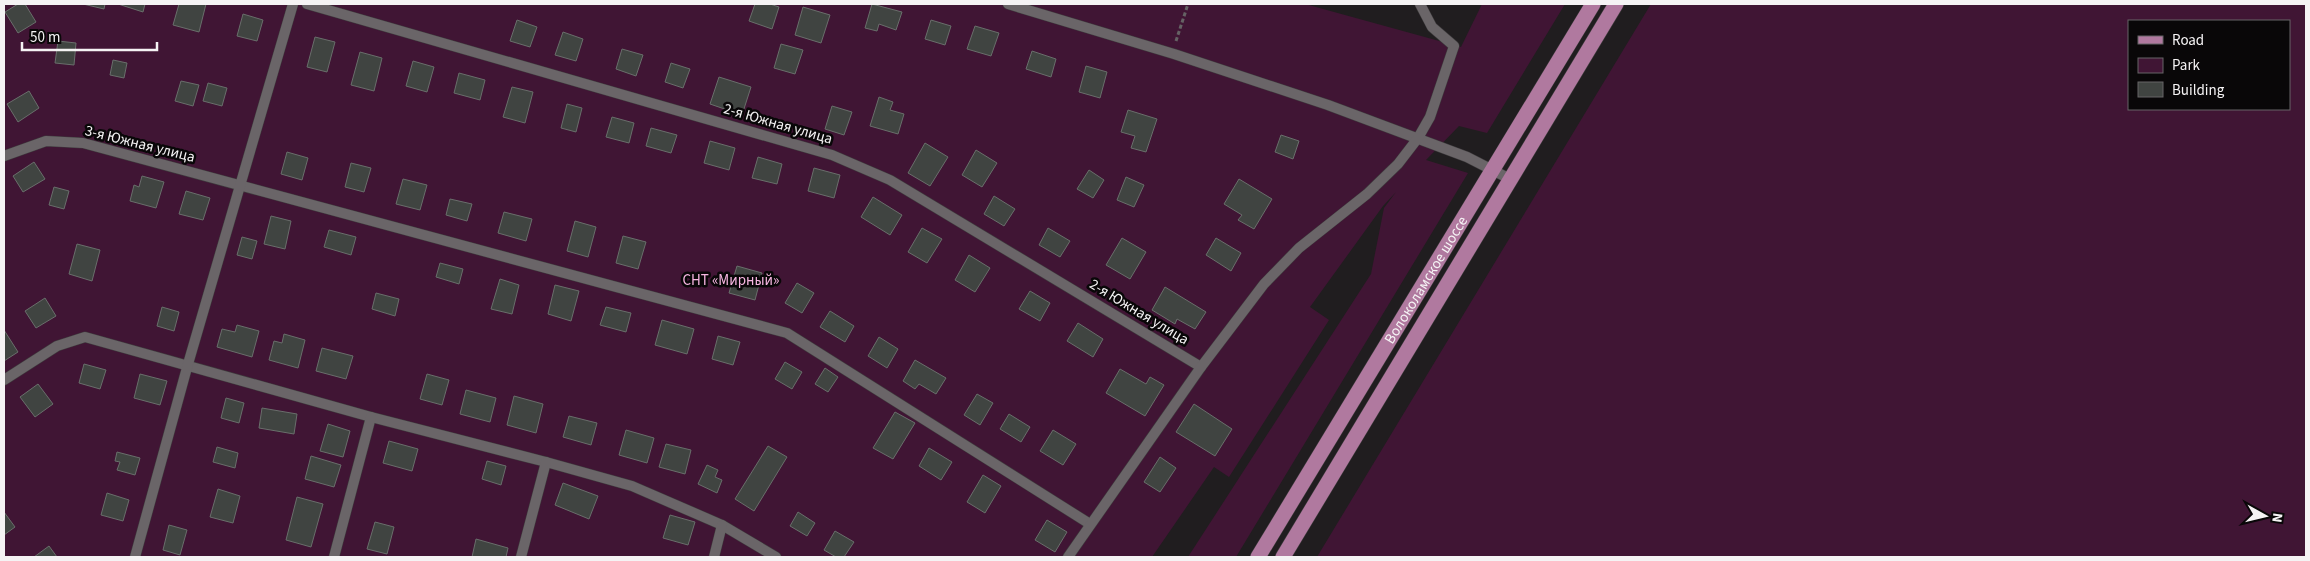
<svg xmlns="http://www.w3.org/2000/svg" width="2310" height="561" font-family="'Source Sans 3',sans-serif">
  <rect width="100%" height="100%" fill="#201d1f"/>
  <!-- green -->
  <g fill="#401534" fill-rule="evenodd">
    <polygon points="4,4 1305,4 1461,47 1482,4 1565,4 1487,133 1459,126 1426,160 1468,173 1236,557 1188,557 1371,274 1384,208 1396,192 1383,206 1310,307 1329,320 1229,477 1214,467 1152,557 4,557"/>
    <path d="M1651 4H2306V557H1317ZM2129 21H2289V109H2129Z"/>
  </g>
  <!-- building -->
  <g fill="#404441" stroke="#696e6b">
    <polygon points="18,4 25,4 36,22 18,33 5,12"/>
    <polygon points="83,4 105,4 104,9"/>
    <polygon points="118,4 145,4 143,12"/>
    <polygon points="179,4 206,4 199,32 173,25"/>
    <polygon points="755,4 770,4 779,7 772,29 749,21"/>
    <polygon points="872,4 902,12 896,30 879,24 877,31 865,28"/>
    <polygon points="803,7 830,15 821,43 795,35"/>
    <polygon points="243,14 263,20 257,41 237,36"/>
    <polygon points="517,20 537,27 530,47 510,41"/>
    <polygon points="931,20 951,26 945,45 925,39"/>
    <polygon points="975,26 999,33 991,56 967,49"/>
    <polygon points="563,32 583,39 576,61 555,55"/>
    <polygon points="315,37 335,42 327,72 307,67"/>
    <polygon points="58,41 76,43 74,65 55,63"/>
    <polygon points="781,44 803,50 795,74 774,68"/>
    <polygon points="622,49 643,55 636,76 616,69"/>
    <polygon points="1032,51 1056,59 1051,77 1026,69"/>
    <polygon points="360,52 382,58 374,91 351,85"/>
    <polygon points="113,60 127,63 124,78 110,75"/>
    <polygon points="413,61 434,67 427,92 406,86"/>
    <polygon points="671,63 690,69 683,88 665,82"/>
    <polygon points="1086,66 1107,72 1100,98 1079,92"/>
    <polygon points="459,73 485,80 480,100 454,93"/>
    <polygon points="719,77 751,87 742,115 710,104"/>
    <polygon points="181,81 199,85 193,106 175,101"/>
    <polygon points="208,83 227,88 222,106 203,101"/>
    <polygon points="512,87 533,92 525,123 503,117"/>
    <polygon points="29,91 39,108 18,122 7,104"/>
    <polygon points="879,97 893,102 890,110 904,114 898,134 870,126"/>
    <polygon points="567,104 582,108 576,132 561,128"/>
    <polygon points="832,106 852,112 844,135 825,129"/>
    <polygon points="1128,110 1157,119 1146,152 1131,148 1135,136 1121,132"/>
    <polygon points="612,117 634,123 629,143 606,137"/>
    <polygon points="651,128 677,135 671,153 646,146"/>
    <polygon points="1281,135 1299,141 1293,159 1275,152"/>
    <polygon points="710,141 735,148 729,170 704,163"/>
    <polygon points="925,143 948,157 930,186 908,173"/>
    <polygon points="976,150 997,163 982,187 962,175"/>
    <polygon points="287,152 308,158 302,180 281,174"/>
    <polygon points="758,157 782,164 777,184 752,178"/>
    <polygon points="34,162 45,179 23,192 13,176"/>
    <polygon points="351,163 371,168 364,192 345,187"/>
    <polygon points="814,168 840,175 834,198 808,191"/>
    <polygon points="1089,170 1104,180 1093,198 1077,189"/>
    <polygon points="142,176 164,182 156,208 130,201 134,185 139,187"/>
    <polygon points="1126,177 1144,185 1134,207 1117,200"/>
    <polygon points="403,179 427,185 420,210 396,204"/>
    <polygon points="1239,179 1272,199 1254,229 1238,220 1242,215 1224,204"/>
    <polygon points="54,187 69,191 64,209 49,205"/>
    <polygon points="186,191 210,198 203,220 179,214"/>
    <polygon points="994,196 1015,209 1004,226 984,214"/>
    <polygon points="873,197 902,215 890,235 861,217"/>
    <polygon points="450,199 472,204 467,221 446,215"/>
    <polygon points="504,212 532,219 526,241 498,233"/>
    <polygon points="271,216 291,221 285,249 264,244"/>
    <polygon points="575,221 596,227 588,257 567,251"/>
    <polygon points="922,228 942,239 927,263 908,252"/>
    <polygon points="1048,228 1070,241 1060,257 1039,245"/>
    <polygon points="329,230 356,237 351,255 324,247"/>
    <polygon points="623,236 646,242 638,269 616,263"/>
    <polygon points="242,237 257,241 252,259 237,255"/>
    <polygon points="1122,238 1146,252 1130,279 1106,265"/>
    <polygon points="1216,238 1241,253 1231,271 1206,255"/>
    <polygon points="77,244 100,250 92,281 69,274"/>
    <polygon points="969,255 990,268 975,292 955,280"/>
    <polygon points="440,263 463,269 459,284 436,277"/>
    <polygon points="737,266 762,273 755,300 729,293"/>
    <polygon points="500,279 519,285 512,314 491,309"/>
    <polygon points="797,283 814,293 802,313 785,303"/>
    <polygon points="555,285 579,291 571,321 548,314"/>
    <polygon points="1165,287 1206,312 1195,329 1177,319 1175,324 1152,310"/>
    <polygon points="1030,291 1050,303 1040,321 1019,309"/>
    <polygon points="376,293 399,299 395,316 372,309"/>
    <polygon points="45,298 56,316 36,328 25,311"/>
    <polygon points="162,307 179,312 174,331 157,326"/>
    <polygon points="606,307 631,313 626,332 600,325"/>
    <polygon points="830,311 854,326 845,342 820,327"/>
    <polygon points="662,320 694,329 687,354 655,345"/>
    <polygon points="1078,323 1103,339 1093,357 1067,341"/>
    <polygon points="237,325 259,331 252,357 217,347 222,329 235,332"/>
    <polygon points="4,330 18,352 4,361"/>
    <polygon points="284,334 305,340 298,368 269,360 274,341 282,343"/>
    <polygon points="718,336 740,342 733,365 712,359"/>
    <polygon points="879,337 898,349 887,368 868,356"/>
    <polygon points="322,348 353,356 346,379 316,371"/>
    <polygon points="915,360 946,378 936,394 919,384 915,389 903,381"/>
    <polygon points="785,362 802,372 792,389 775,379"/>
    <polygon points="84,364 106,370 100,389 79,383"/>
    <polygon points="825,368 838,377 828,392 815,384"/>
    <polygon points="1120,369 1146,384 1150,377 1164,385 1145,416 1106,393"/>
    <polygon points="140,374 167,381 160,405 134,398"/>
    <polygon points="427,374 449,380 442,405 420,399"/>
    <polygon points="38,384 53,404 35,417 20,397"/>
    <polygon points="466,390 496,398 490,422 460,414"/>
    <polygon points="977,394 993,403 980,425 964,415"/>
    <polygon points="514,396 543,404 536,433 507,425"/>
    <polygon points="226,398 244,403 239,423 221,418"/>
    <polygon points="1194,404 1232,429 1215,456 1176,432"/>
    <polygon points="262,408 297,414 294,434 259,428"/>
    <polygon points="895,412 915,423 893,459 873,448"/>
    <polygon points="1009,414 1030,427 1021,442 1000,429"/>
    <polygon points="569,416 597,423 591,445 563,437"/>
    <polygon points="328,424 350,431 343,457 320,451"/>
    <polygon points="626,430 654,438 647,463 619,455"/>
    <polygon points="1053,430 1076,444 1063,465 1040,451"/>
    <polygon points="389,441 418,449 412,471 383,463"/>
    <polygon points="666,444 691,450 685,474 659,467"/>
    <polygon points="768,446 787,457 754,511 735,499"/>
    <polygon points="217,447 238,453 235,468 213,462"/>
    <polygon points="929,448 952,462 941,480 919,466"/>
    <polygon points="117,452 140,458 135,475 117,470 120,462 115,461"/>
    <polygon points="311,456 341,465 334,487 305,479"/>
    <polygon points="1160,457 1176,468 1160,492 1144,482"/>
    <polygon points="487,461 506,466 501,485 482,479"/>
    <polygon points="707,465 718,470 715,477 722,480 717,493 698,484"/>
    <polygon points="983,475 1001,486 985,513 967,502"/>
    <polygon points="563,483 598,496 589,519 555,505"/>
    <polygon points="218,489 240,496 233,523 210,517"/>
    <polygon points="107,493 129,500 123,521 101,515"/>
    <polygon points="297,497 323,504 311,547 286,540"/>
    <polygon points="4,512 15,527 4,535"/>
    <polygon points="798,512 815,523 807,536 790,526"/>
    <polygon points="670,515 695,522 688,545 663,538"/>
    <polygon points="1047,520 1067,532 1055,552 1035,540"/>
    <polygon points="375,522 394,527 387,554 367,549"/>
    <polygon points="169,525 187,530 180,555 163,550"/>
    <polygon points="835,531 854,542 844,557 836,557 824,550"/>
    <polygon points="476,539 508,548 506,557 472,557"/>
    <polygon points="49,546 57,557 34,557"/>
  </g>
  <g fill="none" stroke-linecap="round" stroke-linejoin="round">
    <defs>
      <g id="lane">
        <polyline points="307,4 832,155 890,180 1201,367"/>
        <polyline points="1008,4 1174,54 1328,105 1467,157 1510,179"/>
        <polyline points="4,156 46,141 83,143 787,333 1090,524"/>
        <polyline points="4,380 57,346 85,337 371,417 546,462 632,486 722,525 776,557"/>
        <polyline points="135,557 188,364 293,4"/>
        <polyline points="334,557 371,417"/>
        <polyline points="521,557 546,462"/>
        <polyline points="714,557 722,525"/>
        <polyline points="1068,557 1201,367 1264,284 1299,248 1367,194 1398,164 1418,138 1430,117 1454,46 1432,27 1420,4"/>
      </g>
      <g id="primary">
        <path id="s1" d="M1258 557 1593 4"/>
        <polyline points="1283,557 1616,4"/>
      </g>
    </defs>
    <!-- lane casing -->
    <use href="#lane" stroke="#3e3b3d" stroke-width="11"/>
    <!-- primary casing -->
    <use href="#primary" stroke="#3e3b3d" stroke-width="16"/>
    <!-- path -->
    <polyline stroke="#656264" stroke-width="3" stroke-dasharray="4 2.5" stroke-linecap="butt" points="1176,41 1188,4"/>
    <!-- lane -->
    <use href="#lane" stroke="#6a6568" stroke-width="10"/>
    <!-- primary -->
    <use href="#primary" stroke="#b0799f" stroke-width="15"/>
  </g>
  <g text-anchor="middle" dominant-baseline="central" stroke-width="5" stroke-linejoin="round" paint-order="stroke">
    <!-- street labels -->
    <g font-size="15" fill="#f5f3f4" stroke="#090708">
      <text transform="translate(778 124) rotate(16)">2-я Южная улица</text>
      <text transform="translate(140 144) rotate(14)">3-я Южная улица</text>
      <text stroke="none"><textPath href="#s1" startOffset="324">Волоколамское шоссе</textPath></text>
      <text transform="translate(1139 312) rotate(31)">2-я Южная улица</text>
    </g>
    <!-- park labels -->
    <g font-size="15" fill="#f8b6e2" stroke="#090708">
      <text x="731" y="280">СНТ «Мирный»</text>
    </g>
  </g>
  <!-- border -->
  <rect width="2310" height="561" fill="none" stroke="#f5f3f4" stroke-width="10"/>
  <!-- legend -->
  <rect x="2128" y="20" width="162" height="90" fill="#090708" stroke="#676566"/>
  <rect x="2138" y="36" width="25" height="8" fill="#b0799f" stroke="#676566"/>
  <text x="2172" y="45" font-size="15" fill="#f5f3f4">Road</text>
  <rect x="2138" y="58" width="25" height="15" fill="#401534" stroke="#676566"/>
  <text x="2172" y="70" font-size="15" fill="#f5f3f4">Park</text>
  <rect x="2138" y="82" width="25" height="15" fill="#404441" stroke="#676566"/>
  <text x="2172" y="95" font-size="15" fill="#f5f3f4">Building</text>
  <!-- north arrow -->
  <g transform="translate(2265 516) rotate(98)" stroke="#090708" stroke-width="4" paint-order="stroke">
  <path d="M0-4L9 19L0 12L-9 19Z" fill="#f5f3f4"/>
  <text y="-8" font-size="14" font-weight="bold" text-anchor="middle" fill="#f5f3f4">N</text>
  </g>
  <!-- scale -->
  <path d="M22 42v8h135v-8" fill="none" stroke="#f5f3f4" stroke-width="2.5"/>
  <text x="30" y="42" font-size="15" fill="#f5f3f4" stroke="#090708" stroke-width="4" paint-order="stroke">50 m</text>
</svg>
